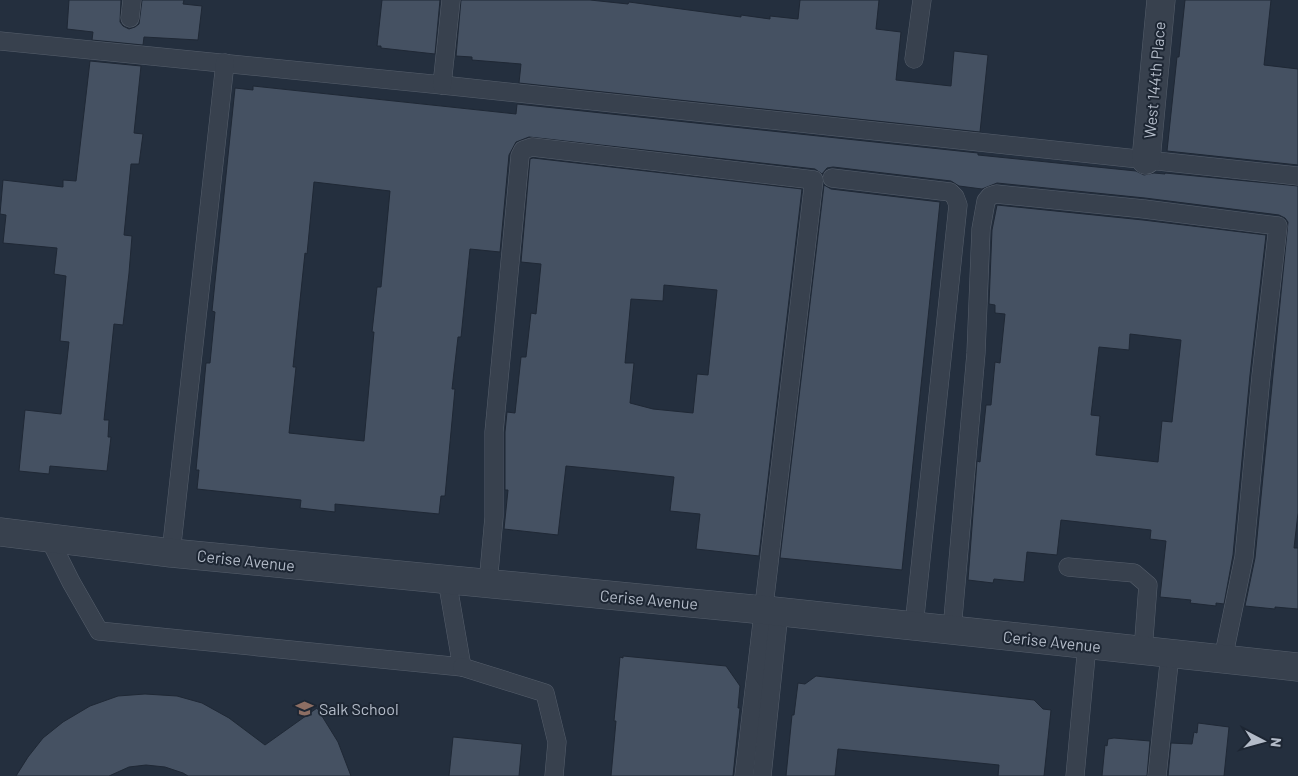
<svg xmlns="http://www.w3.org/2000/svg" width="1298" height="776" font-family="Barlow,sans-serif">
  <rect width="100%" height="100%" fill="#242f3e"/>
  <!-- building -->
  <g fill="#455162" stroke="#1f2835" fill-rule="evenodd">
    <polygon points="69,0 121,0 120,22 123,26 129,29 135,27 139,24 142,0 184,0 183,4 202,6 198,40 144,37 143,45 92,40 93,32 67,29"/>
    <polygon points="382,0 440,0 435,54 381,48 381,46 377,46"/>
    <polygon points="461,0 590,0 628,4 629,2 741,17 741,15 770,19 770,16 798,19 800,0 879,0 876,29 901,32 896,80 951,86 954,51 988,55 980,132 519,83 521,64 472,60 472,57 456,56"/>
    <polygon points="1185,0 1271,0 1264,65 1298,69 1298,165 1167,151 1177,57 1179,57"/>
    <polygon points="90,61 141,66 134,133 143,134 139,164 131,164 124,235 132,236 129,273 123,325 114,324 104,420 109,420 108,437 111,437 107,471 50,466 49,474 19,471 25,410 61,414 69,342 60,341 66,276 54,274 57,248 3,243 6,215 0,214 3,180 63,187 63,180 76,181"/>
    <path d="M253 86 516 114 517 104 978 153V155L1136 171 1144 175 1154 173 1165 174V173L1298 186V513L1294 548H1298V609L1275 607V609L1245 606 1255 558 1288 222 1285 218 1279 215 1145 198 997 183 982 189 959 186 951 181 833 167 827 168 822 174 815 169 529 137 516 142 509 155 500 252 470 249 461 337H458L452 389H455L445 496H441L439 514 335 504V512L300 508 301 500 197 489 199 470H196L206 363H210L215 312 212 311 235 88 253 90ZM314 182 390 191 381 287H377L372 332H374L364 441 289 433 296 367H293L305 253 307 254Z"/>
    <path d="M533 158 802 189 759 556 696 549 700 514 670 511 674 477 619 471 566 466 558 535 504 529 508 490H505V432L507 412 515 413 521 357H526L531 313 536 314 541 264 521 262 530 159ZM664 285 717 290 708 375 697 374 693 413 653 409 630 403 634 363H625L631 299 663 301Z"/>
    <polygon points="824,185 831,189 940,202 902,570 780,558"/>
    <path d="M997 205 1143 220 1266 235 1250 375 1233 555 1224 604 1216 603V606L1190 603 1191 600 1160 597 1166 541 1150 539 1151 530 1061 520 1057 555 1027 552 1024 582 994 579 993 583 968 580 977 461 980 462 986 405H991L995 362 1000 363 1005 314 995 313V305L989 304 992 230ZM1130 334 1181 340 1172 422 1162 421 1158 462 1096 455 1100 416 1091 415 1099 347 1129 350Z"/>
    <polygon points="623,656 726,666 740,686 738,708 740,708 733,776 611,776 616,721 614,721 620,657 623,658"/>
    <polygon points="816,676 1034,700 1043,709 1051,710 1044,776 998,776 999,765 838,749 835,776 786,776 792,715 794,715 798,683 805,684"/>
    <polygon points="145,694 177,696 202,703 229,718 265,745 317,708 338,742 351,776 188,776 183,773 165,767 146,765 129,767 109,776 16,776 28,757 43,738 63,722 90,706 118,696"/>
    <polygon points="1198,723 1229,727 1224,776 1168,776 1171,743 1192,744 1194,732 1197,733"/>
    <polygon points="453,737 522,744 519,776 449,776"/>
    <polygon points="1114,738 1150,741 1147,776 1102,776 1105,745 1107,746 1108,739"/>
  </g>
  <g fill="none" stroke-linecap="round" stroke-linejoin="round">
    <defs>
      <g id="service">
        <polyline points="130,18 132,0"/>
        <polyline points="0,41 442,85 1298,176"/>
        <polyline points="914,59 922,0"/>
        <polyline points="442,85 451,0"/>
        <polyline points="832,178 950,192 955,197 958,205 914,626"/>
        <polyline points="49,538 71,582 99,631 462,667 447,580"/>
        <polyline points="171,553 225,63"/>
        <polyline points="1068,567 1134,573 1148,585 1143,651"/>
        <polyline points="488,584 494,517 494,432 520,156 523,150 532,147 814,180 744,776"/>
        <polyline points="952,630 976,353 981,229 986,201 990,196 996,194 1144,209 1278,226 1261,376 1244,557 1223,659"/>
        <polyline points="462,667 545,693 557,742 554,776"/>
        <polyline points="762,776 779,612"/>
        <polyline points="1075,776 1087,645"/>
        <polyline points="1157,776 1170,654"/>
      </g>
      <g id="minor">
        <polyline points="1146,160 1161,0"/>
        <polyline points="0,532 171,553 764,610 1298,667"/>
      </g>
    </defs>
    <!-- service casing -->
    <use href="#service" stroke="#565f6c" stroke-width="19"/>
    <!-- minor casing -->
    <use href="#minor" stroke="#565f6c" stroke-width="29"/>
    <!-- service -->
    <use href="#service" stroke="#38414e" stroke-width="18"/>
    <!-- minor -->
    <use href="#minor" stroke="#38414e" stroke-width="28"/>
  </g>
  <!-- icons -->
  <defs>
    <symbol id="school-bare" viewBox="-9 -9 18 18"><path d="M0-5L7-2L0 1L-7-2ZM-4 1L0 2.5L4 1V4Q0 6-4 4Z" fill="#8d6e63" stroke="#1d2633" stroke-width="2.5" paint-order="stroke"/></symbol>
  </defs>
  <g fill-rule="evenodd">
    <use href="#school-bare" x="292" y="696" width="25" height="25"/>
  </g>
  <g text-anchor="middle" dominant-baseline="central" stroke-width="4" stroke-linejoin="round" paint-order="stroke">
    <!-- street labels -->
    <g font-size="16" fill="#b4bcc9" stroke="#1d2633">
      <text transform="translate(1154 80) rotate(-85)">West 144th Place</text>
      <text transform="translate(246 560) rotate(6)">Cerise Avenue</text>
      <text transform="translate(649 599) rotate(5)">Cerise Avenue</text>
      <text transform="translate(1052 641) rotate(6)">Cerise Avenue</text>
    </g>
    <!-- poi labels -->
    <g font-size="16" fill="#b4bcc9" stroke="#1d2633" text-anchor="start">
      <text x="319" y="708">Salk School</text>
    </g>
  </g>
  <!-- north arrow -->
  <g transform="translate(1263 741) rotate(96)" stroke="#1d2633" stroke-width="4" paint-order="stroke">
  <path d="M0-4L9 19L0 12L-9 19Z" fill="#b4bcc9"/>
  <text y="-8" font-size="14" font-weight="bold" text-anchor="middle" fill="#b4bcc9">N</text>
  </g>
</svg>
